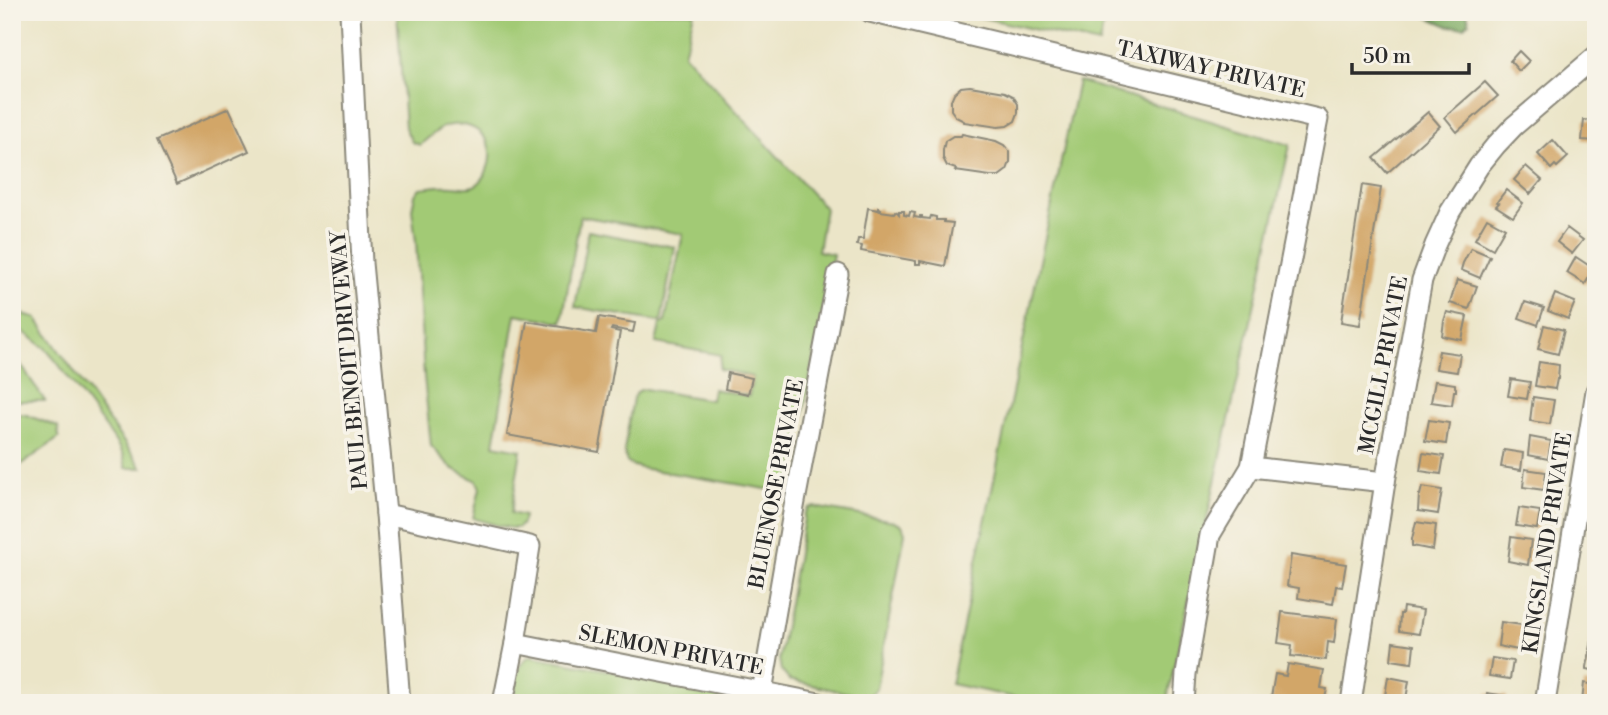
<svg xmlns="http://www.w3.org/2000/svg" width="1608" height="715" font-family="'Libre Bodoni',serif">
  <rect width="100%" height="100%" fill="#f7f3e8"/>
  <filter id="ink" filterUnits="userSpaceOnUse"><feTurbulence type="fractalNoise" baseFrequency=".0143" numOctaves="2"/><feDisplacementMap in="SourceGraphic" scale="14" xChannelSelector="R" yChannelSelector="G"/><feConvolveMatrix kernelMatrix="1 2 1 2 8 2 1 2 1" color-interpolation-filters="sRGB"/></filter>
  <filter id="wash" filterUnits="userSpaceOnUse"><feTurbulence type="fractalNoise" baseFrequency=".00686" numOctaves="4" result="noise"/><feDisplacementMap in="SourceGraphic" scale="28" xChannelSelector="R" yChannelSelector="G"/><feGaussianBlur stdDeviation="1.57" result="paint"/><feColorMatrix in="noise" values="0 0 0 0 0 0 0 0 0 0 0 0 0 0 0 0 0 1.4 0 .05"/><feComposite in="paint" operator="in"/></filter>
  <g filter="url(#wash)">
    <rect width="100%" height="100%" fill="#ebe5c8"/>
    <!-- green -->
    <g fill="#a2ca75" stroke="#667a50" stroke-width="2">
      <path d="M397 12H694L684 54 825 208 818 251 833 254 793 471C790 482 784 489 772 490L641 468 634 466 627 462 624 451 633 398C636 392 639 390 645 389L711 400 713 389 749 396 753 377 719 369 721 355 656 343 660 325 665 322 683 234 580 216 562 322 516 314 494 445 521 450 511 513 524 516C523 521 523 524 519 527 512 531 482 521 473 518L480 488 477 481 452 468 431 446 424 376 416 242 412 209 415 195 420 188C431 187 442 185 453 186 460 186 467 189 474 186 481 183 485 176 487 170 499 142 475 118 446 126 437 129 427 139 420 145L412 142 405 128Z"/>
      <polygon points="958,12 1106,12 1099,44"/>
      <polygon points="1078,81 1290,145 1166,703 1042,703 951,684"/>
      <polygon points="588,231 675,247 661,322 575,307"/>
      <polygon points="12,311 36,318 142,468 126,468 123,454 113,438 56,361 45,348 12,323"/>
      <polygon points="12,353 15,356 45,401 12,401"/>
      <polygon points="24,414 58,427 59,438 12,471 12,415"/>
      <polygon points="814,507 894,521 902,525 905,533 876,688 870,695 861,696 789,680 781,670 779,659 805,514 809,508"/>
      <path d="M531 656 745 696 751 703H514C516 689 515 661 531 656Z"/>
    </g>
    <!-- forest -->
    <polygon fill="#81ae66" stroke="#566c48" stroke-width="2" points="1416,12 1467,12 1469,22 1464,27 1448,26"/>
    <g id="blocks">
      <!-- building -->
      <g fill="#d2a668">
        <polygon points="1519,51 1529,61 1519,71 1510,61"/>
        <polygon points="1485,82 1498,96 1457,132 1445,117"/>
        <polygon points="970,86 1005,92 1013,96 1018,104 1018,113 1015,121 1007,126 998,127 964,122 964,121 956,117 951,110 951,100 954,93 961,87"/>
        <polygon points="229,108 249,151 177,184 157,140"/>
        <polygon points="1428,112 1440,126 1387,173 1374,158"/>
        <polygon points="1584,120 1596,121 1596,141 1582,140"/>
        <polygon points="962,134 996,141 1004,145 1010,152 1010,162 1007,170 999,176 990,176 955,171 956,169 947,166 943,158 943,150 945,141 953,136 961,136"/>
        <polygon points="1553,140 1568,157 1557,167 1555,165 1551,169 1538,154"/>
        <polygon points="1526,166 1542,180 1530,194 1514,180"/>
        <polygon points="1362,185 1381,188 1360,325 1341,322"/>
        <polygon points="1506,190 1523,203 1513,217 1496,206 1499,203 1497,202"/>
        <polygon points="868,208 878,210 878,208 881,209 880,211 894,213 895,211 897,212 899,214 899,211 904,211 904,215 909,216 910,212 915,213 914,217 920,218 920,216 922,216 922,218 930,219 931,216 936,217 936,220 944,220 944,222 953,223 945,266 920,261 920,264 916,264 916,261 861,251 862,246 857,245 858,239 863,239"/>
        <polygon points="1487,218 1505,228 1493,249 1475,239"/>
        <polygon points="1567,228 1583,240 1572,254 1557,242"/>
        <polygon points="1471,248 1490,256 1480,278 1461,270 1463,263"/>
        <polygon points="1576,257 1594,269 1585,284 1567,273"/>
        <polygon points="1457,280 1477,286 1469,309 1450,303"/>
        <polygon points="1555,294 1575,302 1568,319 1548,311"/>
        <polygon points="1525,302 1544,308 1538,325 1519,318"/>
        <polygon points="1447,312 1467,316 1462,340 1442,336 1444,321"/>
        <polygon points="599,317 635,323 633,332 612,328 611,330 620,332 599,452 507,435 527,321 596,333"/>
        <polygon points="1544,325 1564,330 1558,354 1538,349"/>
        <polygon points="1439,351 1460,354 1457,372 1436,369"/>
        <polygon points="1539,362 1559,365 1558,379 1557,379 1555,389 1535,386"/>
        <polygon points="728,373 752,378 748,394 725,389"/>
        <polygon points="1511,379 1530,382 1527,399 1508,396"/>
        <polygon points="1435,381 1455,384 1455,387 1456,388 1456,391 1454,391 1452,405 1431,402"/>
        <polygon points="1533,397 1554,400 1550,424 1530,421"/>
        <polygon points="1429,420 1449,423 1446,444 1425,441"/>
        <polygon points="1530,437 1551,441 1548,459 1528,455"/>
        <polygon points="1504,450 1523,453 1521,470 1501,467"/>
        <polygon points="1423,453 1444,456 1441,474 1420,471"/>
        <polygon points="1525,469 1546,472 1544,490 1523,487"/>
        <polygon points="1422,487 1442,490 1438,514 1418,511 1419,495 1420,495"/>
        <polygon points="1519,508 1540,511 1537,529 1516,526"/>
        <polygon points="1416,522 1436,525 1433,550 1412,546 1412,539"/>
        <polygon points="1511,537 1531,540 1528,565 1508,561"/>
        <polygon points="1291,555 1346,564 1342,587 1336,586 1333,604 1298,598 1299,588 1287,586"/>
        <polygon points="1403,607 1423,610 1419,634 1399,631 1400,614 1402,614"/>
        <polygon points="1282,612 1337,619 1334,643 1328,642 1326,660 1291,656 1292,645 1278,643"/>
        <polygon points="1501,622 1522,625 1521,640 1519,639 1518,650 1498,646"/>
        <polygon points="1593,634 1596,635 1596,671 1587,669 1587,667"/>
        <polygon points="1393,642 1414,645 1412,663 1391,660"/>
        <polygon points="1492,658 1513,661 1510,679 1489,676"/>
        <polygon points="1288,664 1324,670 1321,688 1327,689 1324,703 1270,703 1275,674 1286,676"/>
        <polygon points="1388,677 1409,681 1406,699 1385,696"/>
        <polygon points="1584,683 1596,685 1596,703 1582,703"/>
        <polygon points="1487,693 1507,696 1507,703 1485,703"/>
      </g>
    </g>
  </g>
  <g filter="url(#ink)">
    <use href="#blocks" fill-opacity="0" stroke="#8b887a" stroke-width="2"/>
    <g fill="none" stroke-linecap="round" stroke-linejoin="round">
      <defs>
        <g id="minor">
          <polyline points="350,12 362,263 386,514 400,703"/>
          <polyline points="870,12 1318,119 1251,467 1210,535 1186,674 1184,703"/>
          <polyline points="1251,467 1385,482"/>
          <polyline points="386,514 530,546 515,643 503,703"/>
          <polyline points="515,643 819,703"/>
          <polyline points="760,703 794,507 838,274"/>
          <polyline points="1351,703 1385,482 1422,280 1435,245 1450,212 1479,166 1496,145 1514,126 1596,56"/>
          <polyline points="1545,703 1596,391"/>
        </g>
      </defs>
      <!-- minor casing -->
      <use href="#minor" stroke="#8b887a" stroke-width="23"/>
      <!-- minor -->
      <use href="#minor" stroke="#fff" stroke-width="19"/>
    </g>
  </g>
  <g text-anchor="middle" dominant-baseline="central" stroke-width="7" stroke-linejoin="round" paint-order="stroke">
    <!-- street labels -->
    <g font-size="21" fill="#2b2b2b" stroke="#f7f3e8">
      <text transform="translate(1211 70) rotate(13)">TAXIWAY PRIVATE</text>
      <text transform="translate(350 360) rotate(-95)">PAUL BENOIT DRIVEWAY</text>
      <text transform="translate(1384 365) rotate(-79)">MCGILL PRIVATE</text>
      <text transform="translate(777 484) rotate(-79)">BLUENOSE PRIVATE</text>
      <text transform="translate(1548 543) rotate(-81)">KINGSLAND PRIVATE</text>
      <text transform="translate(671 651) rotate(11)">SLEMON PRIVATE</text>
    </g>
  </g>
  <!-- margin -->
  <rect width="1608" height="715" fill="none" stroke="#f7f3e8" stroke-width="42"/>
  <!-- scale -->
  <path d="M1352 63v10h117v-10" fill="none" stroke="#2b2b2b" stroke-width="3.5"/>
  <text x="1363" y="63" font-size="21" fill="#2b2b2b" stroke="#f7f3e8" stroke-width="5" paint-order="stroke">50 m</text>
</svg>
